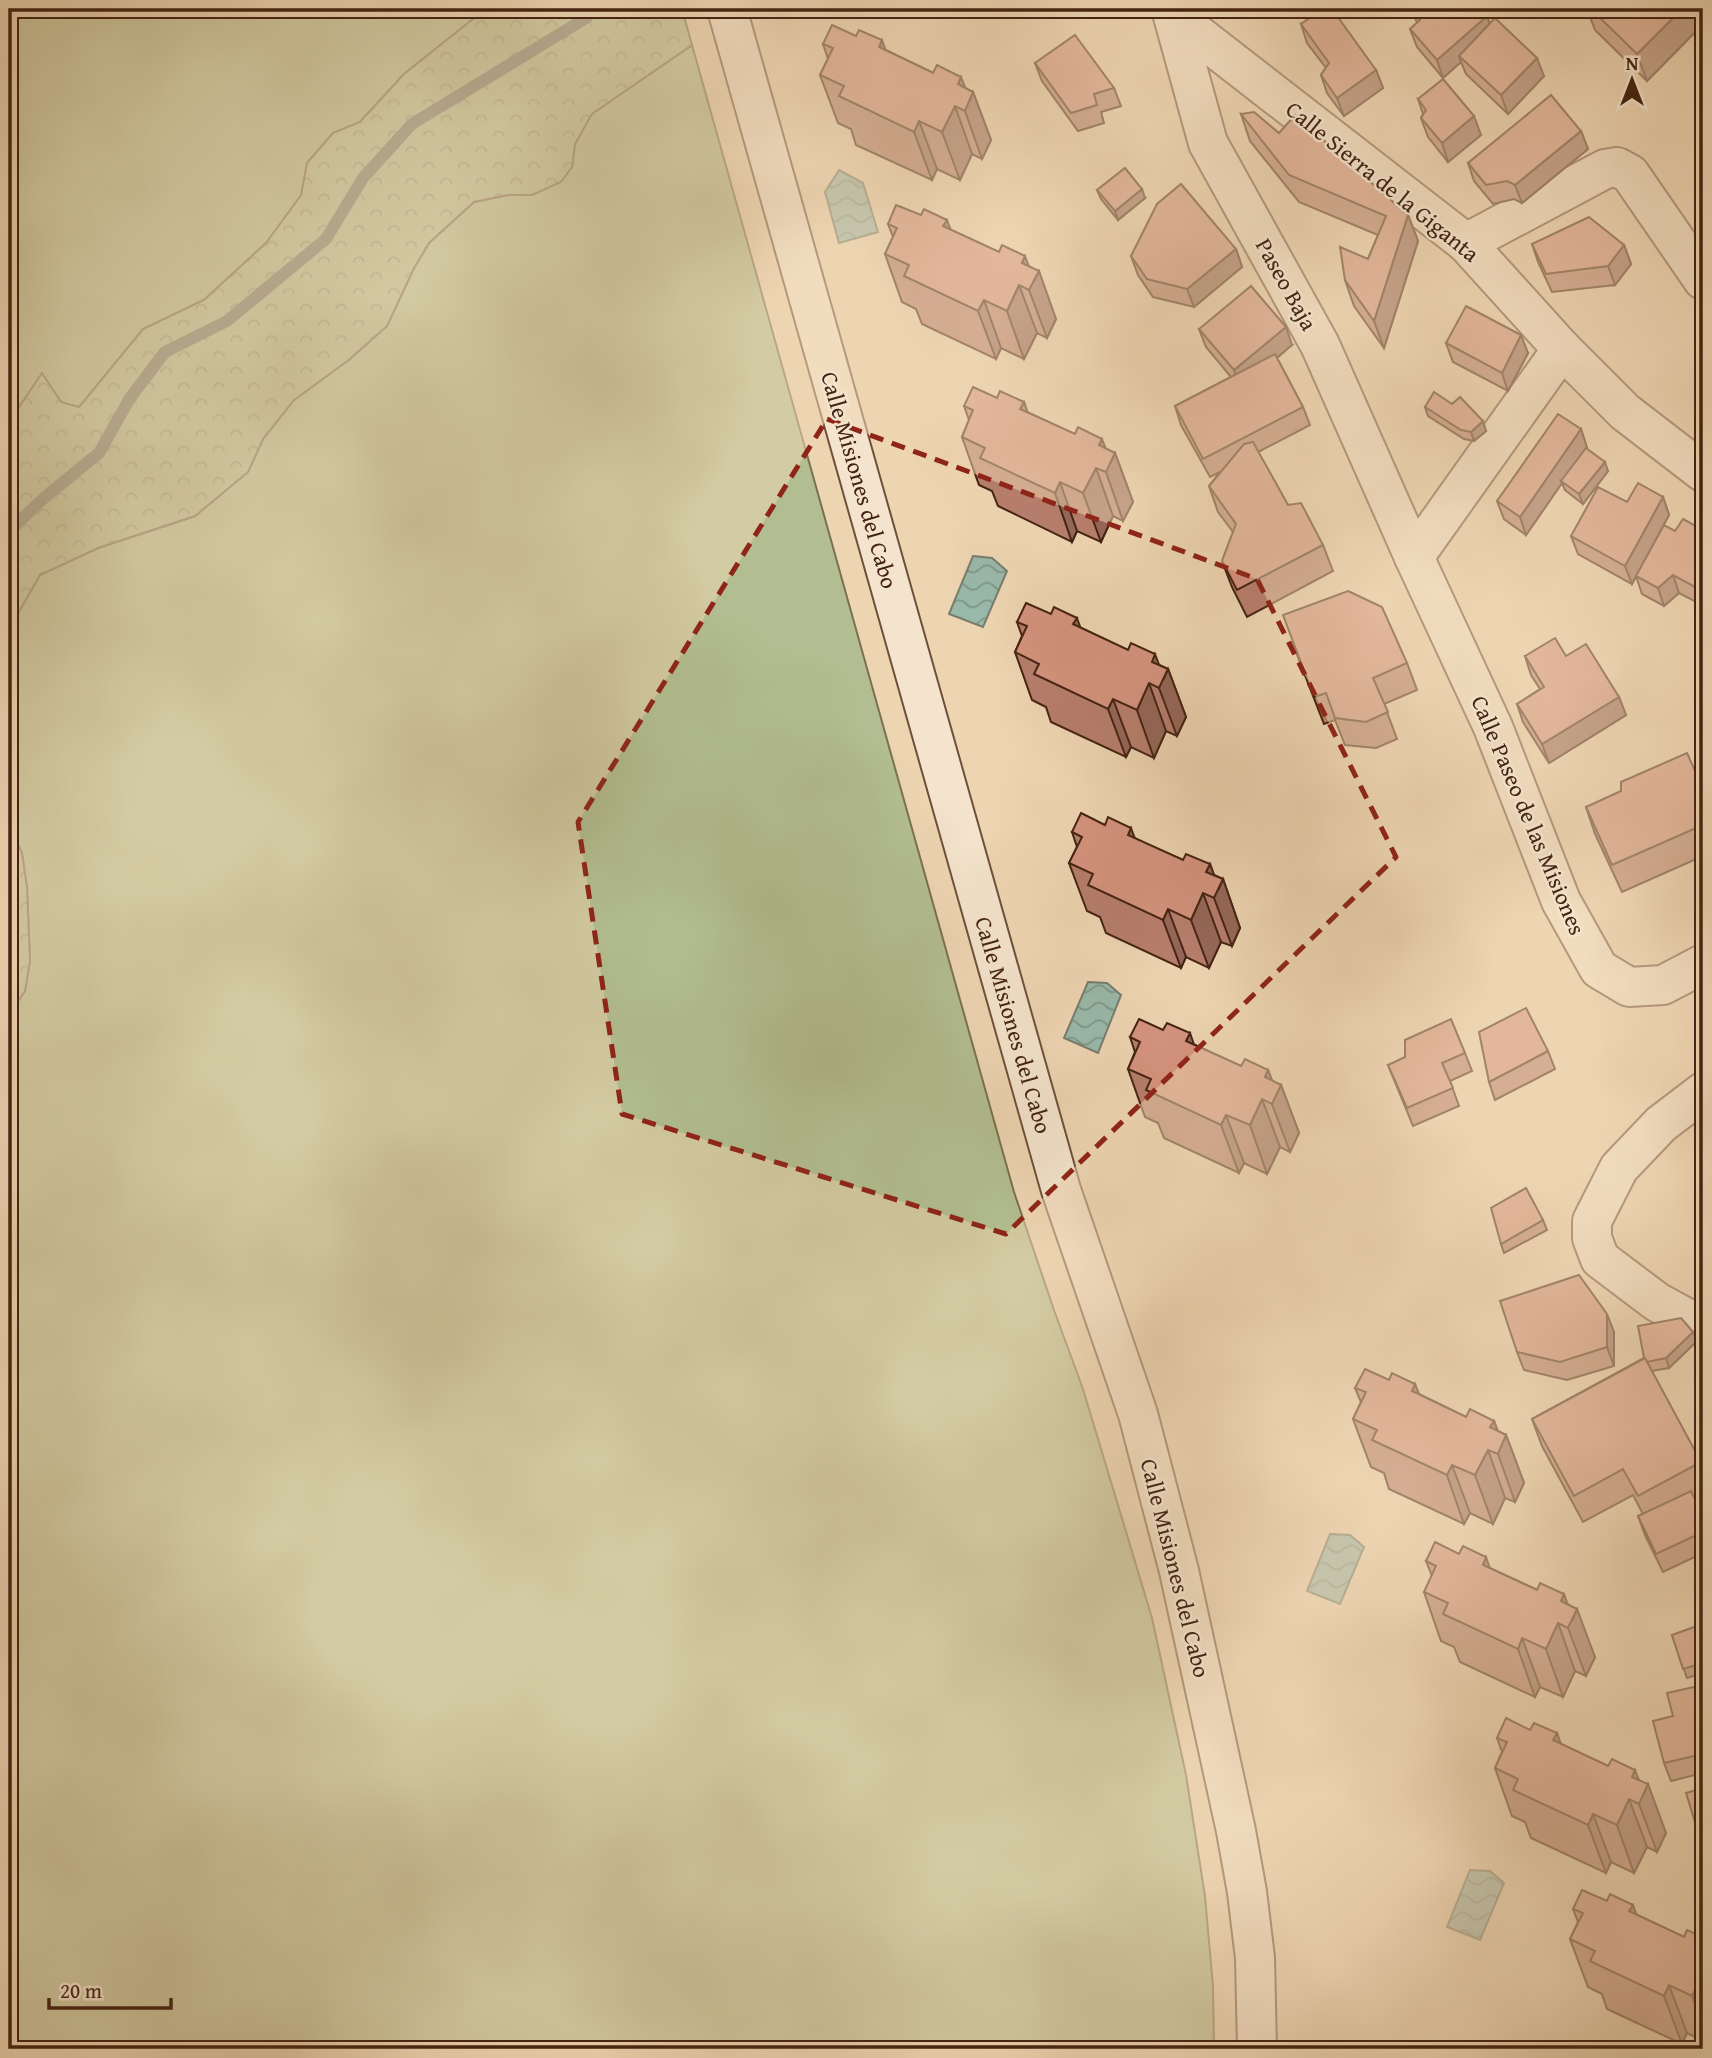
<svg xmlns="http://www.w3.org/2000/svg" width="1712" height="2058" font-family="'Gentium Book Plus',serif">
  <defs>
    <pattern id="forest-crowns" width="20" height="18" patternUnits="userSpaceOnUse" patternTransform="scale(1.75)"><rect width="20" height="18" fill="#b2be91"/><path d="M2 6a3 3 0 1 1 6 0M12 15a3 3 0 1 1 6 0" fill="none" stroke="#929a75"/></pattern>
    <pattern id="water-waves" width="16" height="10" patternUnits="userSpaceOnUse" patternTransform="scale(1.75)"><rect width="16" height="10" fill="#99b9aa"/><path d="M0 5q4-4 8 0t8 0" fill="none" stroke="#7e9689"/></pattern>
  </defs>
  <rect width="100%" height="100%" fill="#eed5b2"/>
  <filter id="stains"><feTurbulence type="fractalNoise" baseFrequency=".00286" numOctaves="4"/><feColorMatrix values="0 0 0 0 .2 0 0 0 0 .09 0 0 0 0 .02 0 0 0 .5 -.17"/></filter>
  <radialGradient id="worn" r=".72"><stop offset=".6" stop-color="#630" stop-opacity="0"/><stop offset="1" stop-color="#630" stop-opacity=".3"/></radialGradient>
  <!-- grass -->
  <g fill="#b2be91" stroke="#7b7052" stroke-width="2">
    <polygon points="9,9 496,9 473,19 404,74 360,122 333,133 307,163 302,195 266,243 204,300 143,329 79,408 61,402 42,374 9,422"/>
    <polygon points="692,45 1014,1192 1054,1310 1083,1389 1152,1618 1186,1775 1205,1896 1213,1987 1214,2049 9,2049 9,1014 25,991 30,961 27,888 22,853 9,826 9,629 40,575 98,548 195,516 248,472 263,439 294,400 350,359 387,326 414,268 429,243 474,202 508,195 532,195 572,167 575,144 591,114"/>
  </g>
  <!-- forest -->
  <g fill="url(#forest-crowns)" stroke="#7b7052" stroke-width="2">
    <polygon points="496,9 682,9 692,45 592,114 575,144 572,167 561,182 532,195 508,195 474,202 429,243 414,268 387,326 350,359 294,400 263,439 248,472 195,516 98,548 40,575 9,629 9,422 42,373 61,402 79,407 143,329 204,300 266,243 301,195 307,163 333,133 360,122 404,74 473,19"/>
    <polygon points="9,826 22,853 27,888 30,961 25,991 9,1014"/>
  </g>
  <!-- water -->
  <g fill="url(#water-waves)" stroke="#777d6d" stroke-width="2">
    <polygon points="839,170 863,183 878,232 839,243 825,192"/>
    <polygon points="973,556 992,558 1007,571 983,627 949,614"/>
    <polygon points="1088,982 1107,983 1121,995 1098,1053 1064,1038"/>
    <polygon points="1330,1534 1350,1535 1364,1547 1340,1604 1307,1591"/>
    <polygon points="1470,1870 1490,1871 1504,1883 1480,1940 1447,1927"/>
  </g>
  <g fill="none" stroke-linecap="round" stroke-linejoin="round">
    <!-- stream -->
    <polyline stroke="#777d6d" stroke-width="12" points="9,531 45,497 99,453 130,398 165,352 227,321 326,239 363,178 412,124 586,18 593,9"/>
    <defs>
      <g id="minor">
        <polyline points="727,9 1061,1190 1138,1414 1179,1571 1236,1831 1247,1892 1255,1958 1257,2049"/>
        <polyline points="1171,9 1208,143 1320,345 1414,557 1493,727 1561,901 1599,969 1629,987 1663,985 1703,964"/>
        <polyline points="1175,17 1466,243 1562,349 1625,412 1703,472"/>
        <polyline points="1466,243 1605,169 1617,167 1630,174 1703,280"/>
        <polyline points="1414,557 1562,349"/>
        <polyline points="1703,1092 1661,1124 1619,1168 1592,1221 1592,1238 1600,1259 1657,1302 1703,1327"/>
      </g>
    </defs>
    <!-- minor casing -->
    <use href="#minor" stroke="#6e503a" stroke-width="42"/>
    <!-- minor -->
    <use href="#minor" stroke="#f4e4cd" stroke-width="38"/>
  </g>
  <!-- wall -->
  <g fill="#b77e6d" stroke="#442312" stroke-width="2">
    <polygon points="1587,9 1703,9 1703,24 1647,81 1595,30"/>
    <polygon points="1413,12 1487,16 1490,24 1544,76 1508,114 1466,74 1461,62 1443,78 1417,47 1410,29 1417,23"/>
    <polygon points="1301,24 1376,70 1383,88 1344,116 1327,93 1321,75 1326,68 1307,43"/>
    <polygon points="823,44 886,50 973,92 991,140 982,159 972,154 960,180 937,169 932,180 856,145 851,129 838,123 820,75 828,59"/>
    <polygon points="1035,63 1114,88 1121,106 1101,112 1104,123 1078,131 1042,81"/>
    <polygon points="1418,99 1481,135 1448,162 1428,137 1421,118 1423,114"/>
    <polygon points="1241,114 1279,133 1408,215 1418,241 1384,348 1354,306 1345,280 1368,259 1378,235 1299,202 1250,141"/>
    <polygon points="1581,131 1588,149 1522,203 1514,199 1493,204 1474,181 1468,163"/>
    <polygon points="1097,190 1145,198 1118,220 1101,199"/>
    <polygon points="888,224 951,230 1029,266 1056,319 1047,338 1037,333 1024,359 1001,348 996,359 922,324 916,309 902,302 885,254 893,237"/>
    <polygon points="1532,244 1624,245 1631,264 1615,285 1552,292 1538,262"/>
    <polygon points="1236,249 1242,267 1194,307 1153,297 1138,275 1131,256"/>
    <polygon points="1199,329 1292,345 1277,358 1303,407 1310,425 1258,452 1288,505 1323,545 1333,571 1247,617 1232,587 1222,561 1233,532 1218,512 1209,486 1220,472 1210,477 1181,425 1175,406 1231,377 1206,347"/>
    <polygon points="1446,343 1528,353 1508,391 1453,362"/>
    <polygon points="997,398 1024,402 1027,412 1115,453 1133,502 1123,521 1113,516 1101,542 1077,531 1072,542 998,506 992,491 979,485 962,437 969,420 964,406"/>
    <polygon points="1452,404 1486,431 1474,441 1464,439 1428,416 1425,407"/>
    <polygon points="1581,429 1587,448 1587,449 1608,471 1583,504 1565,490 1562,483 1526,535 1504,519 1497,501"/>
    <polygon points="1663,497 1669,515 1655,541 1675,531 1703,530 1703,603 1702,605 1679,593 1664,606 1642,594 1636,576 1632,584 1578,554 1571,536 1627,502"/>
    <polygon points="1017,622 1081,628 1168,669 1186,717 1177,736 1166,731 1154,758 1131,747 1126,757 1051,722 1046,707 1032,700 1015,652 1022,636"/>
    <polygon points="1292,642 1407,663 1417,690 1384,704 1397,739 1376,748 1345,745 1335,720 1324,724"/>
    <polygon points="1525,656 1566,656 1619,697 1626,715 1549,763 1523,722 1517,704 1540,689 1531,675"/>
    <polygon points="1703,789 1703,856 1622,892 1595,834 1586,807"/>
    <polygon points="1072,832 1135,839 1183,860 1210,864 1214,875 1223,879 1240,928 1232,946 1221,942 1209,968 1186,957 1181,968 1106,933 1100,917 1087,911 1069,863 1077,847"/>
    <polygon points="1130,1037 1193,1044 1241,1066 1268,1070 1272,1081 1281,1085 1299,1133 1290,1152 1280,1147 1267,1174 1244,1163 1239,1173 1164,1138 1158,1123 1145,1117 1128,1069 1135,1052"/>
    <polygon points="1548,1051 1555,1069 1495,1100 1489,1082"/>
    <polygon points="1465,1053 1472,1071 1450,1081 1459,1106 1413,1126 1388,1065"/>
    <polygon points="1543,1220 1547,1230 1504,1253 1501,1244"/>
    <polygon points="1614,1332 1614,1366 1567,1380 1524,1370 1517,1352"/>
    <polygon points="1697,1341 1669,1368 1651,1371 1701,1462 1703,1468 1703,1493 1695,1497 1703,1516 1703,1553 1663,1572 1645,1535 1638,1516 1643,1514 1633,1495 1583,1522 1542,1446 1532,1419 1644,1358"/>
    <polygon points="1389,1380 1415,1384 1419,1394 1466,1417 1494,1421 1498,1431 1506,1435 1524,1483 1515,1502 1505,1498 1493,1524 1470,1513 1464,1524 1389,1489 1384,1473 1371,1467 1353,1419 1361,1402 1355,1388"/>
    <polygon points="1426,1561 1490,1568 1568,1604 1595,1657 1586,1676 1575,1671 1563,1697 1540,1687 1535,1697 1460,1662 1454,1647 1441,1641 1424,1592 1432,1576"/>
    <polygon points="1703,1624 1703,1673 1687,1678 1672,1635"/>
    <polygon points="1703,1685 1703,1773 1671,1781 1664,1763 1673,1716"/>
    <polygon points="1530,1730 1557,1733 1560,1744 1639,1780 1666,1833 1657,1852 1647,1847 1634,1873 1611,1862 1606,1873 1531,1838 1525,1822 1512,1816 1495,1768 1502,1752 1497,1738"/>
    <polygon points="1573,1909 1637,1915 1684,1937 1703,1937 1703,2041 1687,2033 1682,2044 1607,2009 1602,1994 1588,1987 1570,1939 1578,1922"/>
  </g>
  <!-- shaded-wall -->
  <g fill="#956759" stroke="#442312" stroke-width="2">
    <polygon points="1682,9 1703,9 1703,24 1647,81 1637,54"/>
    <polygon points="1487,16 1493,35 1459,56 1461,62 1443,78 1437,60"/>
    <polygon points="882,40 900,89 879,47"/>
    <polygon points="1537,58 1544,76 1508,114 1501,95"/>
    <polygon points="1376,70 1383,88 1344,116 1337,98"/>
    <polygon points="961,77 970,100 973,92 991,140 982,159 965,111 958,84"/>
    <polygon points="955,106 972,154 960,180 942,132"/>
    <polygon points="1474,116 1481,135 1448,162 1442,143"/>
    <polygon points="919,121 937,169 932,180 914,132"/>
    <polygon points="1581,131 1588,149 1522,203 1515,185"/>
    <polygon points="1142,189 1145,198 1118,220 1115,211"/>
    <polygon points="1408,215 1418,241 1384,348 1374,321"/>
    <polygon points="947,220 965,268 943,226"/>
    <polygon points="1624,245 1631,264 1615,285 1608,266"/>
    <polygon points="1236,249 1242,267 1194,307 1187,289"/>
    <polygon points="1025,256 1034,280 1039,271 1056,319 1047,338 1029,290 1022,263"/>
    <polygon points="1019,285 1037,333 1024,359 1007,311"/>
    <polygon points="984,300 1001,348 996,359 978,311"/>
    <polygon points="1286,327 1292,345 1240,388 1234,370"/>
    <polygon points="1521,335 1528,353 1508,391 1502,373"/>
    <polygon points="1024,402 1041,450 1020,409"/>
    <polygon points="1483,421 1486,431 1474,441 1471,432"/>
    <polygon points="1581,429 1587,448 1563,482 1561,481 1562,483 1526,535 1520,517"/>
    <polygon points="1102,439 1111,462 1115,453 1133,502 1123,521 1106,472 1099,445"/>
    <polygon points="1605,462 1608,471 1583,504 1579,494"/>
    <polygon points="1096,468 1113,516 1101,542 1083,493"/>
    <polygon points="1060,482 1077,531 1072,542 1055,493"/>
    <polygon points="1663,497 1669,515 1632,584 1625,566"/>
    <polygon points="1703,572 1703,603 1702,605 1695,587"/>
    <polygon points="1673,575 1679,593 1664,606 1658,588"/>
    <polygon points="1077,618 1094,666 1073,624"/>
    <polygon points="1155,654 1164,678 1168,669 1186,717 1177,736 1159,688 1152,662"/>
    <polygon points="1149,683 1166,731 1154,758 1137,710"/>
    <polygon points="1619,697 1626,715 1549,763 1542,744"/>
    <polygon points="1113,699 1131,747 1126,757 1108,709"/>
    <polygon points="1131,828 1149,876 1128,835"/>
    <polygon points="1210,864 1219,888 1223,879 1240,928 1232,946 1214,898 1206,872"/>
    <polygon points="1203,893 1221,942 1209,968 1191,920"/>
    <polygon points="1168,909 1186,957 1181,968 1163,920"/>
    <polygon points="1190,1033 1207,1082 1186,1041"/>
    <polygon points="1268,1070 1277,1093 1281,1085 1299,1133 1290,1152 1272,1104 1265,1077"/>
    <polygon points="1262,1099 1280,1147 1267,1174 1250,1125"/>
    <polygon points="1226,1115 1244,1163 1239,1173 1221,1125"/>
    <polygon points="1607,1314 1614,1332 1614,1366 1607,1347"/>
    <polygon points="1693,1332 1697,1341 1669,1368 1666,1358"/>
    <polygon points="1415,1384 1433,1432 1412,1391"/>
    <polygon points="1494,1421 1502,1444 1506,1435 1524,1483 1515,1502 1498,1454 1490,1427"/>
    <polygon points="1488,1450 1505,1498 1493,1524 1475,1475"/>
    <polygon points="1452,1465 1470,1513 1464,1524 1447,1475"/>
    <polygon points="1486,1557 1503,1606 1483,1565"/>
    <polygon points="1564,1594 1573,1619 1577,1609 1595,1657 1586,1676 1568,1628 1561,1601"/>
    <polygon points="1558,1623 1575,1671 1563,1697 1546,1649"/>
    <polygon points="1522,1638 1540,1687 1535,1697 1518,1649"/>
    <polygon points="1557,1733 1574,1781 1553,1740"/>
    <polygon points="1635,1770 1644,1793 1648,1784 1666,1833 1657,1852 1639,1804 1632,1777"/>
    <polygon points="1629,1799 1647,1847 1634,1873 1617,1825"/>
    <polygon points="1593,1814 1611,1862 1606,1873 1588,1825"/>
    <polygon points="1633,1905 1650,1953 1629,1911"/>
    <polygon points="1703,1974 1703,2026 1692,1996"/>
    <polygon points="1669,1985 1687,2033 1682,2044 1664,1996"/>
  </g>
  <!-- building -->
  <g fill="#d5937f" stroke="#442312" stroke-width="2">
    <polygon points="1322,9 1332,9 1376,70 1337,98 1321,75 1329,63 1301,24"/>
    <polygon points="1417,9 1480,9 1487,16 1437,60 1410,29 1420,20 1413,12"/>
    <polygon points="1591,9 1682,9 1637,54"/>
    <polygon points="1495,18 1537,58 1501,95 1459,56"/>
    <polygon points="832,25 856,36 859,30 882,40 879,47 933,73 937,65 961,77 958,84 973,92 965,111 955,106 942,132 919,121 914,132 839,96 844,86 820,75 833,48 823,44"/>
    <polygon points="1075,35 1114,88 1094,94 1097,105 1071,113 1035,63"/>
    <polygon points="1443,79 1474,116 1442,143 1421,118 1426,110 1418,99"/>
    <polygon points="1551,95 1581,131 1515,185 1507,181 1486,185 1468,163"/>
    <polygon points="1254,112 1279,133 1295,115 1408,215 1374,321 1345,280 1340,247 1368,259 1386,216 1289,175 1241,114"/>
    <polygon points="1125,168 1142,189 1115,211 1097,190"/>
    <polygon points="1181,184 1236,249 1187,289 1147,279 1131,256 1157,204"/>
    <polygon points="896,205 921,215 924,209 947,220 943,226 999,252 1002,245 1025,256 1022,263 1039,271 1029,290 1019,285 1007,311 984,300 978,311 904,276 909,265 885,254 897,228 888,224"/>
    <polygon points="1589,217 1624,245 1608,266 1546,274 1532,244"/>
    <polygon points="1251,286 1286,327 1234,370 1199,329"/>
    <polygon points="1466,306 1521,335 1502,373 1446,343"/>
    <polygon points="1275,354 1303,407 1203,459 1175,406"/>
    <polygon points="973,387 997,398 1000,391 1024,402 1020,409 1075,434 1078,427 1102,439 1099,445 1115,453 1106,472 1096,468 1083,493 1060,482 1055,493 980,458 985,448 962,437 973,410 964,406"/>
    <polygon points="1434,392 1452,404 1460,397 1483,421 1471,432 1461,430 1425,407"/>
    <polygon points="1558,414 1581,429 1520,517 1497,501"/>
    <polygon points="1253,442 1288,505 1301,503 1323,545 1237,590 1222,561 1236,524 1209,486 1244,444"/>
    <polygon points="1586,448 1605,462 1579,494 1561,481"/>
    <polygon points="1638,483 1663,497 1625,566 1571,536 1598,487 1627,502"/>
    <polygon points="1683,519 1703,530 1703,572 1695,587 1673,575 1658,588 1636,576 1664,525 1675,531"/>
    <polygon points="1348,591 1382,607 1407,663 1373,678 1388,712 1366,722 1335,718 1326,693 1314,697 1283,615"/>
    <polygon points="1026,603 1051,614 1054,607 1077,618 1073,624 1128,650 1131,643 1155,654 1152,662 1168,669 1159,688 1149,683 1137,710 1113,699 1108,709 1034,674 1039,664 1015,652 1027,626 1017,622"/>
    <polygon points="1555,638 1566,656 1586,644 1619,697 1542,744 1517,704 1544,687 1525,656"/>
    <polygon points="1687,753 1703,789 1703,825 1612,865 1586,807 1621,791 1621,782"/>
    <polygon points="1081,813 1105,825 1108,817 1131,828 1128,835 1183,860 1186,854 1210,864 1206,872 1223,879 1214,898 1203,893 1191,920 1168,909 1163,920 1088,885 1093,874 1069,863 1082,837 1072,832"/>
    <polygon points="1526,1008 1548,1051 1489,1082 1479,1032"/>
    <polygon points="1139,1019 1163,1030 1167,1023 1190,1033 1186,1041 1241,1066 1245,1059 1268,1070 1265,1077 1281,1085 1272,1104 1262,1099 1250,1125 1226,1115 1221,1125 1146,1090 1151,1079 1128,1069 1140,1042 1130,1037"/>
    <polygon points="1451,1019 1465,1053 1442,1063 1453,1088 1407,1108 1388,1065 1405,1057 1405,1040"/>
    <polygon points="1526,1188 1543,1220 1501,1244 1491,1208"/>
    <polygon points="1579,1275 1607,1314 1607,1347 1560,1362 1517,1352 1500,1301"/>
    <polygon points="1681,1318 1693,1332 1666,1358 1647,1362 1644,1358 1638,1326"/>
    <polygon points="1645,1358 1701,1462 1638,1496 1623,1469 1574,1496 1532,1419"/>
    <polygon points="1365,1369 1389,1380 1392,1373 1415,1384 1412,1391 1466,1417 1470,1409 1494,1421 1490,1427 1506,1435 1498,1454 1488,1450 1475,1475 1452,1465 1447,1475 1372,1440 1377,1430 1353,1419 1366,1392 1355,1388"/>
    <polygon points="1691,1491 1703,1516 1703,1532 1656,1554 1638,1516"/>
    <polygon points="1435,1542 1459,1554 1463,1546 1486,1557 1483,1565 1537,1590 1540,1583 1564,1594 1561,1601 1577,1609 1568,1628 1558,1623 1546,1649 1522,1638 1518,1649 1443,1614 1448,1603 1424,1592 1436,1566 1426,1561"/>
    <polygon points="1703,1624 1703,1663 1683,1669 1672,1635"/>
    <polygon points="1703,1685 1703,1754 1664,1763 1653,1721 1673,1716 1667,1693"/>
    <polygon points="1506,1718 1530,1730 1534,1723 1557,1733 1553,1740 1608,1766 1612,1759 1635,1770 1632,1777 1648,1784 1639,1804 1629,1799 1617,1825 1593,1814 1588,1825 1513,1790 1518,1779 1495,1768 1507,1742 1497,1738"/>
    <polygon points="1703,1788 1703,1848 1686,1793"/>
    <polygon points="1582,1890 1607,1901 1610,1894 1633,1905 1629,1911 1684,1937 1687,1930 1703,1937 1703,1974 1692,1996 1669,1985 1664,1996 1590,1961 1595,1951 1570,1939 1583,1913 1573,1909"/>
  </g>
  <!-- marked area -->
  <path d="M0 0H1712V2058H0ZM827 419 1257 579 1396 857 1006 1234 622 1114 578 822Z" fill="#eed5b2" fill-opacity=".55" fill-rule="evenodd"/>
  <path fill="none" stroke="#8f2418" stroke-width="5" stroke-dasharray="14 9" stroke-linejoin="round" d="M827 419 1257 579 1396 857 1006 1234 622 1114 578 822Z"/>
  <g text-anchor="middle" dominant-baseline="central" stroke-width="5" stroke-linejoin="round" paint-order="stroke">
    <!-- street labels -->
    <g font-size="23" fill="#442312" stroke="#f4e4cd">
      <text transform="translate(1383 181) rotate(39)">Calle Sierra de la Giganta</text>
      <text transform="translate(1287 284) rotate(61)">Paseo Baja</text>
      <text transform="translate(860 480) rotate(74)">Calle Misiones del Cabo</text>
      <text transform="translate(1529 815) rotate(67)">Calle Paseo de las Misiones</text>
      <text transform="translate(1014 1025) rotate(74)">Calle Misiones del Cabo</text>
      <text transform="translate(1176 1568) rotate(76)">Calle Misiones del Cabo</text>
    </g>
  </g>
  <!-- margin -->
  <rect width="1712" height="2058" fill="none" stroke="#eed5b2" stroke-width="35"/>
  <rect x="10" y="10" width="1691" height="2037" fill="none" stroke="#442312" stroke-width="3.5"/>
  <rect x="18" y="18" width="1677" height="2023" fill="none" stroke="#442312" stroke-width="2"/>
  <!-- north arrow -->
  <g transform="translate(1632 80)" stroke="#f4e4cd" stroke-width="5" paint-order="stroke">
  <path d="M0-5L12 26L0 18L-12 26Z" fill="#442312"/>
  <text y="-10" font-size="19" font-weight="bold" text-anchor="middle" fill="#442312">N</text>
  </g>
  <!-- scale -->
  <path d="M49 1998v10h122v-10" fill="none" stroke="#442312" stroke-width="3.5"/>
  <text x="60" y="1998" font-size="21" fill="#442312" stroke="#f4e4cd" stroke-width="5" paint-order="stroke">20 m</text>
  <rect width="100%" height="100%" filter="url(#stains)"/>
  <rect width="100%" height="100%" fill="url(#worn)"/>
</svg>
